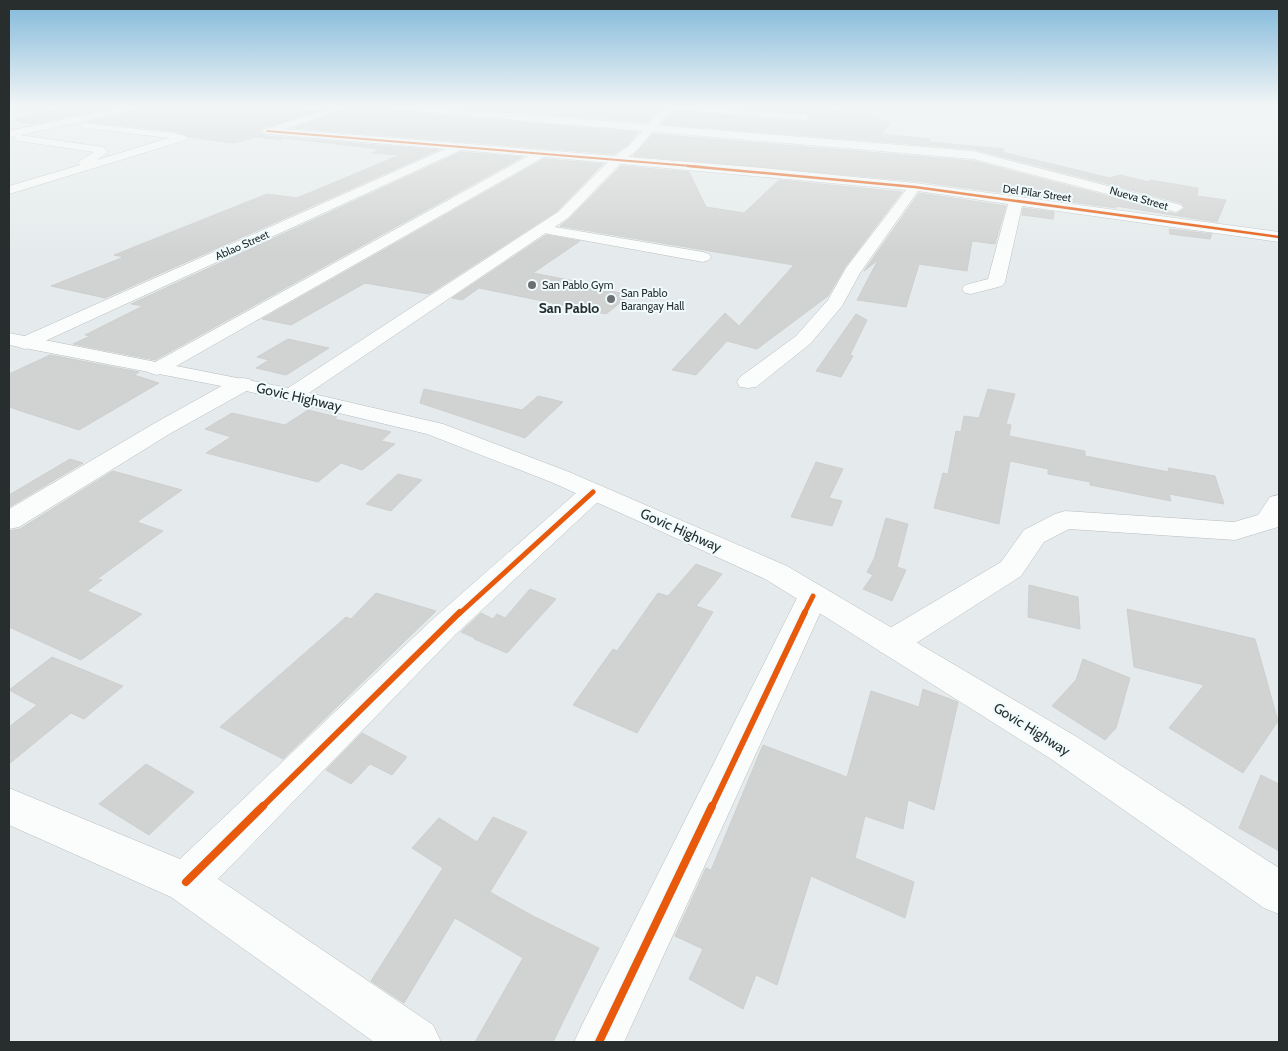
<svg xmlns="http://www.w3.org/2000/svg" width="1288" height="1051" font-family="Cabin,sans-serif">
  <rect width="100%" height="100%" fill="#e5ebec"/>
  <!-- building -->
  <g fill="#d1d2d2" stroke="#cecfcf">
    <polygon points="64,106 115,106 33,124 15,121 15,119 64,109"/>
    <polygon points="146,106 294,106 295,109 316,111 272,126 263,127 260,132 267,136 438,150 105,298 51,286 124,257 114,255 267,194 297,198 400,155 372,153 380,149 285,138 279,140 257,137 234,143 189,137 175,131 89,122 139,111"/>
    <polygon points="354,106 379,106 386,111 638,132 629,144 614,154 294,128"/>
    <polygon points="448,106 658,106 660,108 647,122"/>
    <polygon points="730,106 846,111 848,113 871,115 869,117 881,118 880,121 891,122 881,134 930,139 929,142 1004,149 1002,152 1110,178 1120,175 1149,182 1150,180 1198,188 1197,196 1226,200 1217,222 1116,206 1116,208 915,181 633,156 653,134 973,161 1176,214 1185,208 1181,203 973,149 662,124 672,111 805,122 812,118 805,112"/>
    <polygon points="461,152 522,157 155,360 73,344 90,336 85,335 143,306 131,304"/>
    <polygon points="544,159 603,164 557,211 429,294 365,283 291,325 262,319"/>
    <polygon points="621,166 689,172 706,207 744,213 779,180 902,192 845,267 828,296 757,349 727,341 696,375 672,370 725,313 739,326 794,265 560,226 569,219"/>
    <polygon points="919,193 1006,206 995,244 972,241 967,271 919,264 906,307 857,300 878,260 864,271"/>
    <polygon points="1023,208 1054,212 1053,219 1022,215"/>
    <polygon points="1169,229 1212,234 1210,239 1170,234"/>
    <polygon points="546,235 580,241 533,273 590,284 587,286 630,295 606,314 479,288 462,300 452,298"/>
    <polygon points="856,314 867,320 850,355 853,356 841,377 816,371"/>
    <polygon points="288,339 329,348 286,375 256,368 269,360 257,357"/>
    <polygon points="50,355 139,372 134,375 159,383 79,430 9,407 9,374"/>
    <polygon points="424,389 522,410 538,396 563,402 525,438 420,403"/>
    <polygon points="988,389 1015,394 1006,424 1011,425 1009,436 1085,451 1085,456 1169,472 1168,468 1215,476 1224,504 1169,494 1171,501 1090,485 1090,482 1048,474 1048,469 1010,461 999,524 934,508 943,473 948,474 956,431 961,432 964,416 979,418"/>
    <polygon points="308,410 337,417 334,419 391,432 381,441 395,444 362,470 341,463 318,482 206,453 231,437 205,429 232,413 285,425"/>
    <polygon points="70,459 83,463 9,507 9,495"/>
    <polygon points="816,462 843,469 829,498 842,501 832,526 791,517"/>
    <polygon points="113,471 182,490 137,522 163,531 97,579 102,580 87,591 142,614 81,660 9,627 9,531 20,529"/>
    <polygon points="398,474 422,480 391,511 366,504"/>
    <polygon points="886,518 908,524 897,567 906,570 892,601 863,589 873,575 867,572 874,559"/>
    <polygon points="696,564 722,574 696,606 713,612 637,733 573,705 613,649 617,651 658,593 668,596"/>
    <polygon points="1029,585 1078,597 1080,629 1028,617"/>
    <polygon points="530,589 556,599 507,653 474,639 475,638 461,632 481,613 493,619 497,614 505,618"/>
    <polygon points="376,593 436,611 283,759 220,727 346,617 351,619"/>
    <polygon points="1127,609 1255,639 1278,721 1243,773 1169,728 1204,685 1134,667"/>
    <polygon points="52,657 123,686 84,719 71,713 9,764 9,727 37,705 9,690"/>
    <polygon points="1083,659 1130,678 1116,728 1105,740 1052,706 1076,680"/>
    <polygon points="923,689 958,702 934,810 908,800 903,829 865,816 855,858 914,882 905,918 811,876 777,985 756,975 743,1009 689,979 703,949 675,936 706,868 711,870 763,745 847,777 871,691 919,707"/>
    <polygon points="362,733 407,757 392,775 370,764 351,784 326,770"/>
    <polygon points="146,764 194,792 149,835 99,804"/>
    <polygon points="1261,775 1279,784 1279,851 1239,828"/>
    <polygon points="493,817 527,832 490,892 533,916 599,948 553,1042 475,1042 523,958 455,918 404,1003 371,981 443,868 412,848 439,818 477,842"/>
  </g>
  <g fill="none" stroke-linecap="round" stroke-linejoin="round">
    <defs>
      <g id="minor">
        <polygon points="125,106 144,106 139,109 20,135 103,147 108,152 97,160 169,138 86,128 82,127 81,125 82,123 175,133 186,136 188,138 186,140 9,194 9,186 80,165 78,162 94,152 19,141 15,140 15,136 9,137 9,131"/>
        <polygon points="337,106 352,106 285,129 763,168 915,183 1279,232 1279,242 1022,206 1005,282 1002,286 971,294 965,293 962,289 965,285 988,279 1008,204 918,191 860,273 842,306 810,344 756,387 748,388 740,387 737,382 740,377 796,336 828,300 846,268 906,190 544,157 164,373 157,375 150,373 147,369 150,365 528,156 461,150 32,347 25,349 18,347 15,343 18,339 445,149 267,134 262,131 263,129 273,128 274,126"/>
        <polygon points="381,106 423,106 973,151 1181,205 1183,208 1176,212 973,159 386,109"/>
        <polygon points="660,106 704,106 805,114 810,117 805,120 665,109"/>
        <polygon points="543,225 703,252 709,254 711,257 709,260 703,262 538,232 536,229 538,226"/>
        <polygon points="242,378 250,379 253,384 250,389 171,433 19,527 9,529 9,509 155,423 234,379"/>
        <polygon points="593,484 602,486 606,492 602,498 456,634 218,879 433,1025 441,1042 374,1042 171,897 9,825 9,788 180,859 434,618 584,486"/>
        <polygon points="1279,495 1278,527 1235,540 1069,529 1044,542 1021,576 902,652 891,655 880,652 875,643 880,634 1001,562 1024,530 1055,514 1065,511 1234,522 1258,515 1270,497"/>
        <polygon points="813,585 824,588 828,596 624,1042 574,1042 582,1025 798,596 802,588"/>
      </g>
      <polygon id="major" points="664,106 674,106 638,149 621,163 568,218 309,393 443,424 569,472 787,566 1077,737 1279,868 1279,914 1264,908 1051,759 767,580 645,524 551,482 427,434 242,390 9,345 9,333 288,388 558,212 613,157 630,145"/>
    </defs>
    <!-- minor casing -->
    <use href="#minor" stroke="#b9bebe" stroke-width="1"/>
    <!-- major casing -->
    <use href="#major" stroke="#b9bebe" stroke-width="1"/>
    <!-- minor -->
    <use href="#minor" fill="#fbfcfc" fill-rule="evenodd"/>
    <!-- major -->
    <use href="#major" fill="#fbfcfc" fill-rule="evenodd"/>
    <defs>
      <polyline id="cycleway-far4" points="267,131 703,167"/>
      <polyline id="cycleway-far3" points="688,166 915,187 1279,237"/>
      <g id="cycleway-far2">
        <polyline points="459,614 593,492"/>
        <polyline points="804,614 813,596"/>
      </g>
      <g id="cycleway-far1">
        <polyline points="262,807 460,612"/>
        <polyline points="712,807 805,612"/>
      </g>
      <g id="cycleway">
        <polyline points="186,882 263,806"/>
        <polyline points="599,1042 712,806"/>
      </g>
    </defs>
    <!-- cycleway-far4 casing -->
    <use href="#cycleway-far4" stroke="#effbfd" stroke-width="3"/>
    <!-- cycleway-far3 casing -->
    <use href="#cycleway-far3" stroke="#effbfd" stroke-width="4.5"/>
    <!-- cycleway-far2 casing -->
    <use href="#cycleway-far2" stroke="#effbfd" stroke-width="8"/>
    <!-- cycleway-far1 casing -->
    <use href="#cycleway-far1" stroke="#effbfd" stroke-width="9"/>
    <!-- cycleway casing -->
    <use href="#cycleway" stroke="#effbfd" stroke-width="11"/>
    <!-- cycleway-far4 -->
    <use href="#cycleway-far4" stroke="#e8590c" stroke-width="2"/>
    <!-- cycleway-far3 -->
    <use href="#cycleway-far3" stroke="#e8590c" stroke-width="2.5"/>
    <!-- cycleway-far2 -->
    <use href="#cycleway-far2" stroke="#e8590c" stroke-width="5"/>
    <!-- cycleway-far1 -->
    <use href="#cycleway-far1" stroke="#e8590c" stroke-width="6"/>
    <!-- cycleway -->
    <use href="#cycleway" stroke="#e8590c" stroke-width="8"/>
  </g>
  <!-- sky -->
  <linearGradient id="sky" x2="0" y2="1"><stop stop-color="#80b8da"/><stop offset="0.42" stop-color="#f3f6f6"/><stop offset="1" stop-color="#f3f6f6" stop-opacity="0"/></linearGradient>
  <rect width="1288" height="253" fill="url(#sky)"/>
  <!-- markers -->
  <g fill="#6a7070" stroke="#effbfd" stroke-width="2">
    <circle cx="532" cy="285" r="5"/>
    <circle cx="611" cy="299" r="5"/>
  </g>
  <g text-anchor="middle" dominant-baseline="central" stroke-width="4" stroke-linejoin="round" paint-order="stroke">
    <!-- far-street labels -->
    <g font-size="11" fill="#282d2d" stroke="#effbfd">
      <text transform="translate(1037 193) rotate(8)">Del Pilar Street</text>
      <text transform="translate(1139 198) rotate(16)">Nueva Street</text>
      <text transform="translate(242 245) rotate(-24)">Ablao Street</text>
    </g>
    <!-- far-poi labels -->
    <g font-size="11" fill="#282d2d" stroke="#effbfd" text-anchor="start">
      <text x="542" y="285">San Pablo Gym</text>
      <text x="621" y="293">San Pablo<tspan x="621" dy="13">Barangay Hall</tspan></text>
    </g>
    <!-- far-quarter labels -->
    <g font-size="14" font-weight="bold" fill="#282d2d" stroke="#effbfd">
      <text x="569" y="308">San Pablo</text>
    </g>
    <!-- street labels -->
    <g font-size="14" fill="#282d2d" stroke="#effbfd">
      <text transform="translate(299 397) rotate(13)">Govic Highway</text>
      <text transform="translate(681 530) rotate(24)">Govic Highway</text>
      <text transform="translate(1032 729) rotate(32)">Govic Highway</text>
    </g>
  </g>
  <!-- border -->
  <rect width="1288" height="1051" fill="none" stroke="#282d2d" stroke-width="20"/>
</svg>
